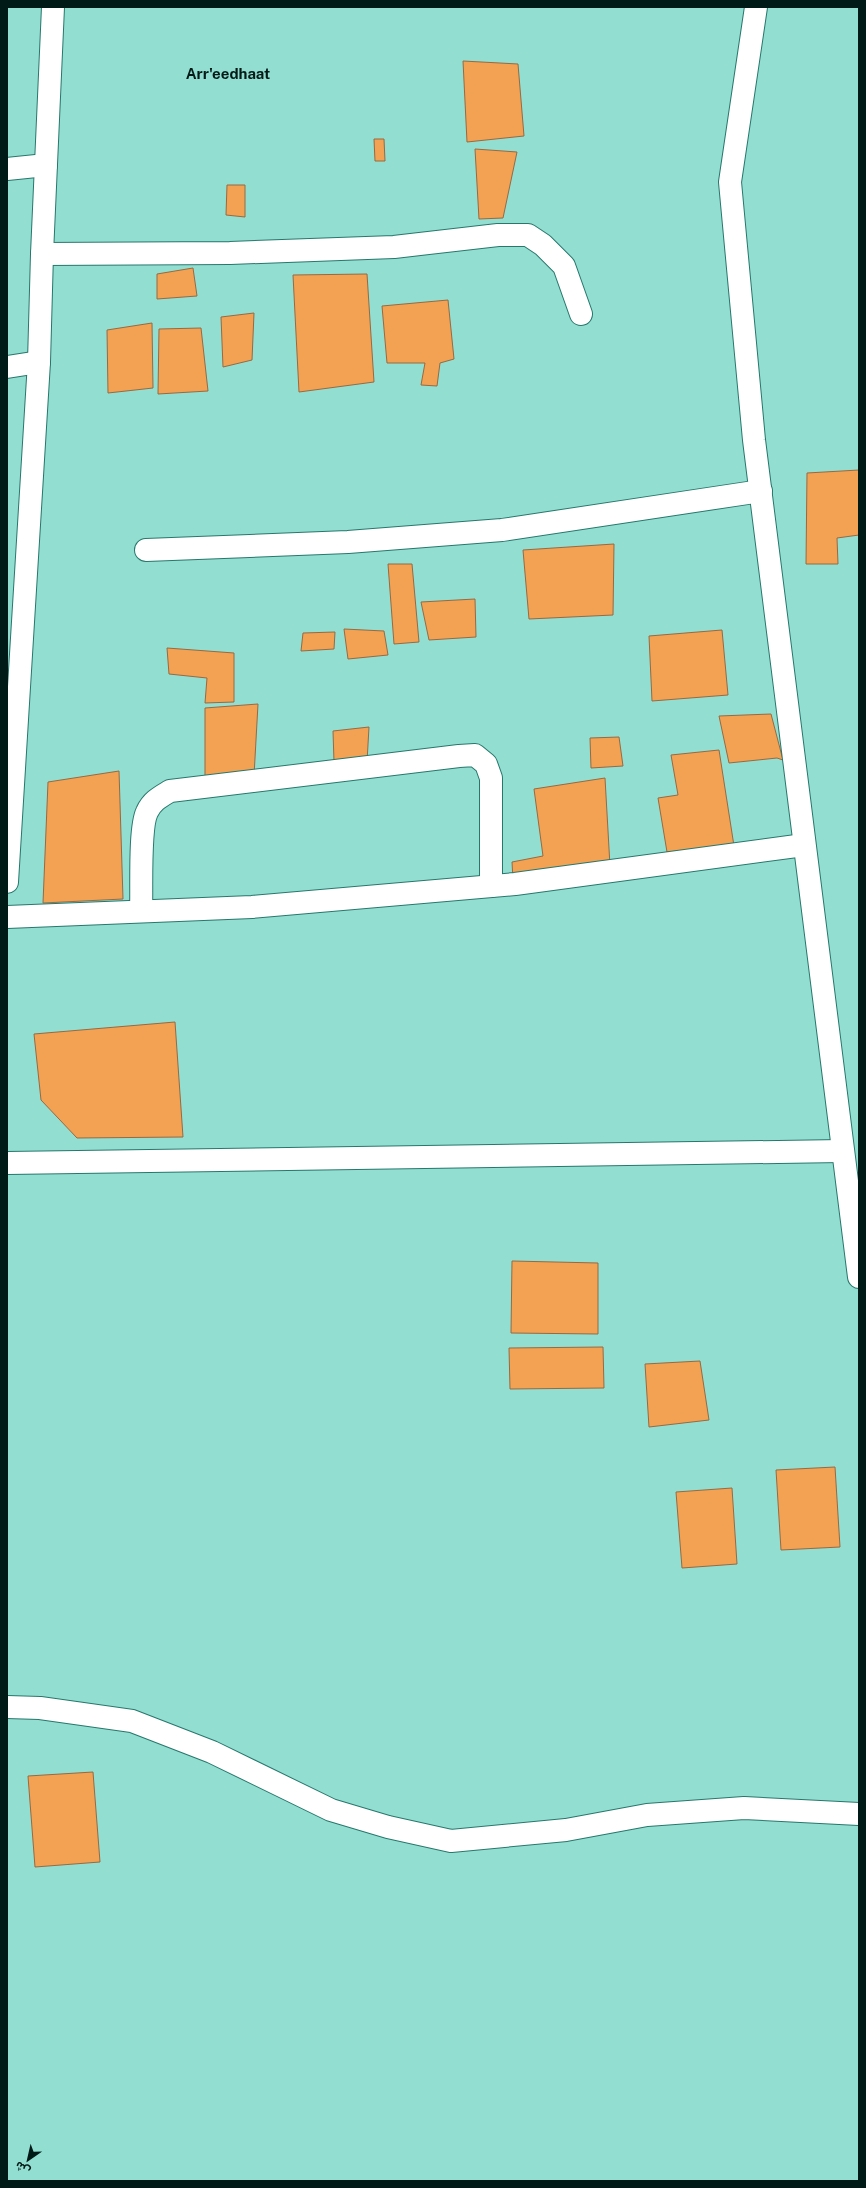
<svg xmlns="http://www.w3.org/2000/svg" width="866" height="2188" font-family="'Public Sans','Noto Sans Arabic',sans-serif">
  <rect width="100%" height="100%" fill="#92ded1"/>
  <!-- building -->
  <g fill="#f3a153" stroke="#966a43">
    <polygon points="463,61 518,64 524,136 467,142"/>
    <polygon points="374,139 384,139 385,161 375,161"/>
    <polygon points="475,149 517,152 503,218 479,219"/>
    <polygon points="227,185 245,185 245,217 226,215"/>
    <polygon points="193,268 197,296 157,299 157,274"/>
    <polygon points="367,274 374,382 299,392 293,275"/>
    <polygon points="448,300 454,359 440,363 437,386 421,385 425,363 387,363 382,306"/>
    <polygon points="254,313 252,360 223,367 221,317"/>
    <polygon points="152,323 153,388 108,393 107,330"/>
    <polygon points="201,328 208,391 158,394 159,329"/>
    <polygon points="859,470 859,535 837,538 838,564 806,564 807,473"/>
    <polygon points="614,544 613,615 529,619 523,550"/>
    <polygon points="388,564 412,564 419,642 394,644"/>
    <polygon points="475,599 476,637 429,640 421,602"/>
    <polygon points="344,629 384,631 388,655 348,659"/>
    <polygon points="722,630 728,695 652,701 649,636"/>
    <polygon points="335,632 334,649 301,651 303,633"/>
    <polygon points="167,648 234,653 234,702 205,703 207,678 169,674"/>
    <polygon points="258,704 254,776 205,780 205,708"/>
    <polygon points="771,714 783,760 777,758 729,763 719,716"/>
    <polygon points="369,727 367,762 334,762 333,731"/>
    <polygon points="619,737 623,766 591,768 590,738"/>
    <polygon points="719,750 734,846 667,852 658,798 678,795 671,755"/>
    <polygon points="119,771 123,899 43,903 48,782"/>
    <polygon points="605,778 610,866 513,880 512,862 543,856 534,789"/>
    <polygon points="175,1022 183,1137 77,1138 41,1100 34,1034"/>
    <polygon points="512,1261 598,1263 598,1334 511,1333"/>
    <polygon points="603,1347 604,1388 510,1389 509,1348"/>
    <polygon points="700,1361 709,1420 649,1427 645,1364"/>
    <polygon points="835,1467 840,1547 781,1550 776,1470"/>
    <polygon points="732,1488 737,1564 682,1568 676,1492"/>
    <polygon points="93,1772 100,1862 35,1867 28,1776"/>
  </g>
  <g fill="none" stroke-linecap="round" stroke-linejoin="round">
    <defs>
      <g id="street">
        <polyline points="756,7 730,182 754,440 859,1277"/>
        <polyline points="7,169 46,165"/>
        <polyline points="42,254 230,253 394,247 498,235 528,235 543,245 564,266 581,314"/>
        <polyline points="7,367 39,362"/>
        <polyline points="146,550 348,542 502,530 761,491"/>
        <path d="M141 911C142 891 139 828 147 812 152 801 160 797 170 791L459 756 475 755 486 764 491 778V886"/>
        <polyline points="7,917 252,907 515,884 804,845"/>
        <polyline points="7,1163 842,1151"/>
        <polyline points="7,1707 40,1708 132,1721 212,1752 331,1810 388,1827 451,1841 566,1830 647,1815 744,1808 859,1814"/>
      </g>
      <polyline id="secondary" points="7,882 39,362 42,254 53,7"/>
    </defs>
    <!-- street casing -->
    <use href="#street" stroke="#27776c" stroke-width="24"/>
    <!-- secondary casing -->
    <use href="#secondary" stroke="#27776c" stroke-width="24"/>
    <!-- street -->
    <use href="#street" stroke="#fff" stroke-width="22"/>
    <!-- secondary -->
    <use href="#secondary" stroke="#fff" stroke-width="22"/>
  </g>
  <g text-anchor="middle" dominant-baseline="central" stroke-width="3" stroke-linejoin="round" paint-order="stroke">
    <!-- district labels -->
    <g font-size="15" font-weight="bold" fill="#001b17" stroke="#92ded1">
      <text x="228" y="73">Arr'eedhaat</text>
    </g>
  </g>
  <!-- border -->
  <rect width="866" height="2188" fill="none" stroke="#001b17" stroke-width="16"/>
  <!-- north arrow -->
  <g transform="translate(28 2160) rotate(214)" stroke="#92ded1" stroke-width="3" paint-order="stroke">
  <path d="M0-3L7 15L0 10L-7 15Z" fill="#001b17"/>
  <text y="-6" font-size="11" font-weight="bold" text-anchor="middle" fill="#001b17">ش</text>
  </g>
</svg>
